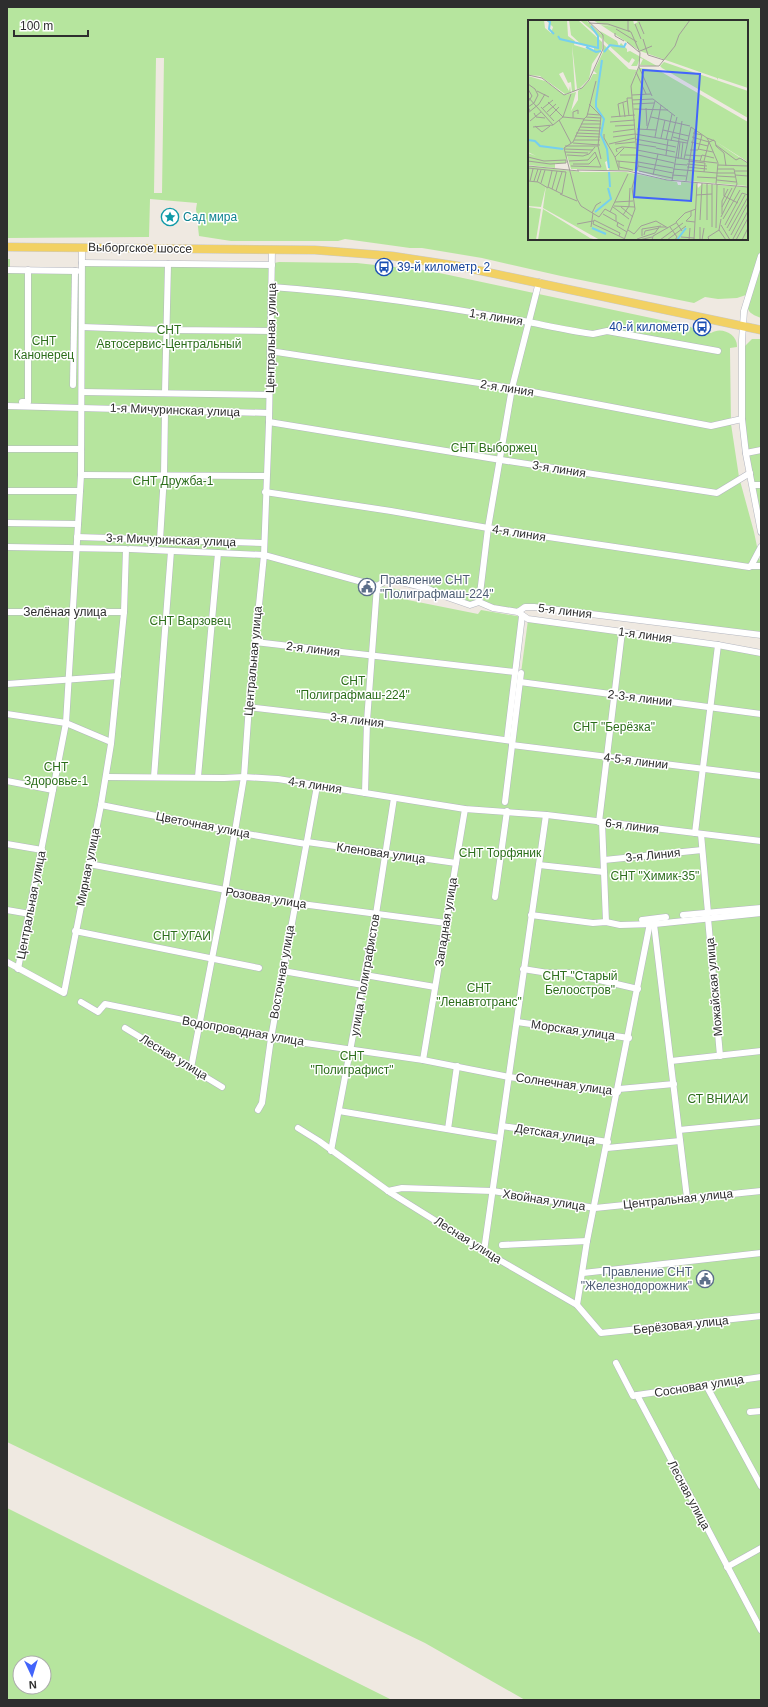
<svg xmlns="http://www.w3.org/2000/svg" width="768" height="1707" font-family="Helvetica,sans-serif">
  <rect width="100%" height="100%" fill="#efe9e1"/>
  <!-- green -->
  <g fill="#b6e59e" fill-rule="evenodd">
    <path d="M7 7H761V318C745 312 747 309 749 294L737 298 718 299 705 297 694 303 561 276 482 258 422 248H410L345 239 338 241H231L199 236 196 209 197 203 150 199 149 237 7 238ZM529 21H747V239H529ZM156 58H164L162 193H154Z"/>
    <path d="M7 259H10V270L78 271 82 264 274 263 279 262 357 263 430 271 689 326 696 330 711 333C721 326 738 334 737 347L730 348V351L731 424 739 477 754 532 761 566V635L525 607 519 611 482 603 472 605 389 579 381 586 406 591 408 600 478 614 481 610 522 617 512 741 528 620 761 652V1700H525L425 1643 7 1442Z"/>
    <polygon points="752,339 761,339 761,531 746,454 742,349"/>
    <path d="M7 1508 392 1700H7ZM20 1663H44V1687H20Z"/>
  </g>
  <!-- pitch -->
  <polygon fill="#c9ec9a" points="686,1264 688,1266 691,1284 688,1287 678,1288 676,1286 673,1267 674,1265"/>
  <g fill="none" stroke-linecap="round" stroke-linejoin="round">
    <defs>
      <g id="minor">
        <polyline points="761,256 744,311 742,340 742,419 746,454 761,532"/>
        <polyline points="82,263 272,265"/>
        <polyline points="7,270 77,271"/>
        <path d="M272 287C358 293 444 307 529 322 548 326 566 330 586 333L593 334 607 331 718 351"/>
        <polyline points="82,327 166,330 271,331"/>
        <polyline points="270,351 512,388 711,426 742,419"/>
        <polyline points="73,385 75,271"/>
        <polyline points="82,392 269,395"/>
        <polyline points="165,393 168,264"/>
        <polyline points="22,402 28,402 28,270"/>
        <polyline points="7,406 269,413"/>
        <polyline points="269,422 501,460 717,493 750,473"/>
        <polyline points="7,449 81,449"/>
        <polyline points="746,453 761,450"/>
        <polyline points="81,475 266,476"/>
        <polyline points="753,485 761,485"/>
        <polyline points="7,491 80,491"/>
        <polyline points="265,492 391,511 488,528 749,567 751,566 761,547"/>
        <polyline points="7,523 78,524"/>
        <polyline points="77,537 264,543"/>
        <polyline points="160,540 164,475 165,411"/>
        <polyline points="7,547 126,549 124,612 111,744 101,805 64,993 7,962"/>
        <polyline points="130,549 264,555 377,586"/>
        <polyline points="751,566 761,566"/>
        <polyline points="377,586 389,579 426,588 444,596 470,605 479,602 493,608 518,612 525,607 534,607 761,635"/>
        <polyline points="479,602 488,528 512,388 539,282"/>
        <polyline points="7,612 124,612"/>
        <polyline points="518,612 528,619 718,645 761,653"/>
        <polyline points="255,642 515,672"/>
        <polyline points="520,682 761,714"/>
        <polyline points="7,684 118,676"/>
        <polyline points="248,707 367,721 512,741"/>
        <polyline points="7,714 66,723 111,742"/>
        <polyline points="507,740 522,616"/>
        <polyline points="512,745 761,776"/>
        <polyline points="106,777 224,778 244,777 278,779 465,809 547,815 761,841"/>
        <polyline points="154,777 171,551"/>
        <polyline points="198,777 218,553"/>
        <polyline points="7,781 53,790"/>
        <polyline points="365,793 367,721 377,586"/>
        <polyline points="505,802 521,673"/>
        <polyline points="101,805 236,832 306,844"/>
        <polyline points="599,822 622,632"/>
        <polyline points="602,822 606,922"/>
        <polyline points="695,833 718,645"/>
        <polyline points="701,834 708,913"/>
        <polyline points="307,842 456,863"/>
        <polyline points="7,844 42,850"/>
        <polyline points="604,860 702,850"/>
        <polyline points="89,864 294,903 446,923"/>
        <polyline points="539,865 604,872"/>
        <polyline points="495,897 507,811"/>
        <polyline points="7,910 30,914"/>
        <polyline points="531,915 593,923 606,922 620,925 655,924 761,913"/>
        <polyline points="683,915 761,908"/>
        <polyline points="708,918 720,1056"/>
        <polyline points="642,920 666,917"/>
        <polyline points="654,924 687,1198"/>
        <polyline points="75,931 259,968"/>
        <polyline points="18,969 66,723 81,475 82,248"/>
        <polyline points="523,969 548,973 569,973 638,989"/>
        <polyline points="283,971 363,985"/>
        <polyline points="365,975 435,987"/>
        <polyline points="81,1002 98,1012 105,1004 271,1038 423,1060 509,1077 618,1092"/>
        <polyline points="517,1022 629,1038"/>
        <polyline points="125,1028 222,1087"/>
        <polyline points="423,1060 465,809"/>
        <polyline points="671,1061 761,1051"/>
        <polyline points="191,1068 225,891 244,777 249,705 264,555 269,422 272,250"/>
        <polyline points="619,1089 674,1084"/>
        <polyline points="258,1110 262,1103 271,1038 317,786"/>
        <polyline points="339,1111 500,1138"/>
        <polyline points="502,1126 608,1142"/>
        <polyline points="298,1128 319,1141 391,1193 484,1251 577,1305 601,1333 761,1316"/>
        <polyline points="448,1129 457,1066"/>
        <polyline points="679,1130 761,1122"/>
        <polyline points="607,1148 680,1141"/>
        <polyline points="331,1151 376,914 394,798"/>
        <polyline points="388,1191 402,1188 493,1191 595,1208 761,1191"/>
        <polyline points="502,1245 587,1241"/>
        <polyline points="484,1251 546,815"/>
        <polyline points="583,1273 761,1253"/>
        <polyline points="577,1305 587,1241 650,923"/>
        <polyline points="616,1363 633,1396 637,1395 761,1630"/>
        <polyline points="706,1385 761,1486"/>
        <polyline points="637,1395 761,1377"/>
        <polyline points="750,1412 761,1411"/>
        <polyline points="727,1567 761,1548"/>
      </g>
      <polyline id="major" points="7,247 315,250 392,256 458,266 761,330"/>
    </defs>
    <!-- minor casing -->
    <use href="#minor" stroke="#b4b7c1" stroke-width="7"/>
    <!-- major casing -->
    <use href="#major" stroke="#c9c9c9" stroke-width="9"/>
    <!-- minor -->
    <use href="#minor" stroke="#fff" stroke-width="6"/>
    <!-- major -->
    <use href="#major" stroke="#f2d163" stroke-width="8"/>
  </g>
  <!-- icons -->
  <defs>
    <symbol id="sight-ring" viewBox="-11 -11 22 22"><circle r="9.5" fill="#fff" stroke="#0f9aa8" stroke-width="1.5"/><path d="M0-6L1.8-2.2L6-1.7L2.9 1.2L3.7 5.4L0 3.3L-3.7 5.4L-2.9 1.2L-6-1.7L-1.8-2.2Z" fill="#0f9aa8"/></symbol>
    <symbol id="bus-ring" viewBox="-11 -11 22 22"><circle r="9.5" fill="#fff" stroke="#1a4fb4" stroke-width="1.5"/><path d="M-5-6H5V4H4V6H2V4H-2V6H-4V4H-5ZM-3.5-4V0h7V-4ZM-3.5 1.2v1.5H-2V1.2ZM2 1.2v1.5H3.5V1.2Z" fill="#1a4fb4"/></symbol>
    <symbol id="civic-ring" viewBox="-11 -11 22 22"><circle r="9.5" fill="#fff" stroke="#5c6f8a" stroke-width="1.5"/><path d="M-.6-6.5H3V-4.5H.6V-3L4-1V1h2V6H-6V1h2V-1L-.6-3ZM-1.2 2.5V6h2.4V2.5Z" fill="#5c6f8a"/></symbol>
  </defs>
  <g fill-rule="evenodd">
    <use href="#sight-ring" x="160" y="207" width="20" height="20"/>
    <use href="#bus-ring" x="374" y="257" width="20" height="20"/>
    <use href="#bus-ring" x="692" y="317" width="20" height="20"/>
    <use href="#civic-ring" x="357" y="577" width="20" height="20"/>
    <use href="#civic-ring" x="695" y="1269" width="20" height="20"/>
  </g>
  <g text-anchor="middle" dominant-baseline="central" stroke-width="3" stroke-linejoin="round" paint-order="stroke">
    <!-- culture labels -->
    <g font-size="12" fill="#0d838f" stroke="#fff" text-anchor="start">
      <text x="183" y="217">Сад мира</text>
    </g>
    <!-- street labels -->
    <g font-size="12" fill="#2e2e2e" stroke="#fff">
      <text transform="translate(140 248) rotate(1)">Выборгское шоссе</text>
      <text transform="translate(496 317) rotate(9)">1-я линия</text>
      <text transform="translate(271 338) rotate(-89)">Центральная улица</text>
      <text transform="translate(507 388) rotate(9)">2-я линия</text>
      <text transform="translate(175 410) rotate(2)">1-я Мичуринская улица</text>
      <text transform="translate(559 469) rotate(9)">3-я линия</text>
      <text transform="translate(519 533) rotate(9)">4-я линия</text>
      <text transform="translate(171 540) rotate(2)">3-я Мичуринская улица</text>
      <text transform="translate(565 611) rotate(7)">5-я линия</text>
      <text x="65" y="612">Зелёная улица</text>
      <text transform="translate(645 635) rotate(8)">1-я линия</text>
      <text transform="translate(313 649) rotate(7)">2-я линия</text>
      <text transform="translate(253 661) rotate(-85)">Центральная улица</text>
      <text transform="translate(640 698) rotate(7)">2-3-я линии</text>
      <text transform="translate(357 720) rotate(7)">3-я линия</text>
      <text transform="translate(636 761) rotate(7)">4-5-я линии</text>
      <text transform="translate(315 785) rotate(9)">4-я линия</text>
      <text transform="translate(203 825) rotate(11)">Цветочная улица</text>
      <text transform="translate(632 826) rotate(7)">6-я линия</text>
      <text transform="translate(381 853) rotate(8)">Кленовая улица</text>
      <text transform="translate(653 855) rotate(-6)">3-я Линия</text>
      <text transform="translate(88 867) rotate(-79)">Мирная улица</text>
      <text transform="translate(266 898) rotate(9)">Розовая улица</text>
      <text transform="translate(31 905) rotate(-79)">Центральная улица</text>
      <text transform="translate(446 922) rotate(-81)">Западная улица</text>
      <text transform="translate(282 972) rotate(-80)">Восточная улица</text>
      <text transform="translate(365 975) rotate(-80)">улица Полиграфистов</text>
      <text transform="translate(714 987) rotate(-95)">Можайская улица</text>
      <text transform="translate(573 1030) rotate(8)">Морская улица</text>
      <text transform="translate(243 1031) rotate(10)">Водопроводная улица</text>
      <text transform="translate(174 1057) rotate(31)">Лесная улица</text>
      <text transform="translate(564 1084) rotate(8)">Солнечная улица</text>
      <text transform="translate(555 1134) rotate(9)">Детская улица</text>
      <text transform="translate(678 1199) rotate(-6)">Центральная улица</text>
      <text transform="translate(544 1200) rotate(9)">Хвойная улица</text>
      <text transform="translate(468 1240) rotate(32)">Лесная улица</text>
      <text transform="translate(681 1325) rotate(-6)">Берёзовая улица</text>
      <text transform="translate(699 1386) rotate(-9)">Сосновая улица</text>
      <text transform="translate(689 1495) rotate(62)">Лесная улица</text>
    </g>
    <!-- transit labels -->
    <g font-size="12" fill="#164399" stroke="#fff" text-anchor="start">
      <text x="397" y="267">39-й километр, 2</text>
      <text x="689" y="327" text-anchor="end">40-й километр</text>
    </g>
    <!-- park labels -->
    <g font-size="12" fill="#2c6e1b" stroke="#fff">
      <text x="169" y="330">СНТ<tspan x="169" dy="14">Автосервис-Центральный</tspan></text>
      <text x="44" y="341">СНТ<tspan x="44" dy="14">Канонерец</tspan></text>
      <text x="494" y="448">СНТ Выборжец</text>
      <text x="173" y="481">СНТ Дружба-1</text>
      <text x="190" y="621">СНТ Варзовец</text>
      <text x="353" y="681">СНТ<tspan x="353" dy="14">"Полиграфмаш-224"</tspan></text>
      <text x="614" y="727">СНТ "Берёзка"</text>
      <text x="56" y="767">СНТ<tspan x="56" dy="14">Здоровье-1</tspan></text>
      <text x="500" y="853">СНТ Торфяник</text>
      <text x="655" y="876">СНТ "Химик-35"</text>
      <text x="182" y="936">СНТ УГАИ</text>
      <text x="580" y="976">СНТ "Старый<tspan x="580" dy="14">Белоостров"</tspan></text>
      <text x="479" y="988">СНТ<tspan x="479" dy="14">"Ленавтотранс"</tspan></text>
      <text x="352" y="1056">СНТ<tspan x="352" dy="14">"Полиграфист"</tspan></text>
      <text x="718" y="1099">СТ ВНИАИ</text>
    </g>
    <!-- service labels -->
    <g font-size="12" fill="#4e5e75" stroke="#fff" text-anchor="start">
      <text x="380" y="580">Правление СНТ<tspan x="380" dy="14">"Полиграфмаш-224"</tspan></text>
      <text x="692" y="1272" text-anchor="end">Правление СНТ<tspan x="692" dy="14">"Железнодорожник"</tspan></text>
    </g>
  </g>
  <!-- overview -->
  <g transform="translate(528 20)">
    <rect width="220" height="220" fill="#efe9e1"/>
    <path d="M0 0H16L17 8 23 13 25 7 18 0H39L40 16 47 21 46 25 66 31V27L54 25 43 15 41 0H50L74 22V29L64 44 61 59 52 68 49 69 44 25 47 71 44 72 43 62 40 63 35 52 31 54 41 71 42 66 43 73 37 74 12 56 0 55ZM58 0 74 15V19L53 1ZM65 0H105L106 4 110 2 107 0H220V68L190 58V60L189 58 112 31 73 5 86 7 71 4ZM72 11 89 21 91 26 93 23 99 29V32L102 31 129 46 112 45 115 39 112 38 109 46H103L107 40 104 38 101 43 97 40 76 21ZM75 24 101 49 109 50 104 60 111 48 130 50 220 102V142L187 121 220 143V166L138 159 110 151 81 150 79 141 77 142 79 150H77L43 149 39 136 38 143H27V148L0 145V133L8 136 0 132V56L17 61 37 75 48 72 43 91 50 80V71L62 60 65 54H69L66 51 75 32ZM136 42 220 71V98L134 48 132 46ZM0 146 54 152H98L149 162 150 165H153V162L168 163 170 168 174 164 220 167V220H72L15 188 18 166 13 187 0 186ZM0 187 13 189 8 220H0ZM15 189 62 218 69 220H10Z" fill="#b6e59e"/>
    <path fill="none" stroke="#75cff0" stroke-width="2" d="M19 0 22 2 21 9 26 14M30 16 32 19 70 28V16L63 6M58 27 68 32 73 31M76 32 82 25 96 27 98 23M74 40 68 81V87L76 99 73 115 79 129 81 148M0 120 7 121 12 126 35 129M81 152 82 167M67 192 83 179 80 168M64 208 78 214M149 220 158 208"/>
    <path fill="none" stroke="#a29e99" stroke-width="1" d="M100 0V11H102M111 2 116 14M61 3 80 4 103 12 112 33 111 46 103 66 110 146 104 168 107 189 96 220M107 4 113 19M88 9 109 22M87 13V16L96 21M115 19 120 35 136 40M99 22 111 32M112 31 124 26M111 46H131L147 26 151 15 162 0M111 47 124 76M108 52 118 74M0 55 14 58 36 75 54 68 61 60 75 29V15L59 0M0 64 7 69 10 75 6 83 0 87 2 91M0 69 4 76 0 82M9 71 21 77M104 75 123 74M0 77 25 105 35 97 56 99 45 122 36 128 49 179 53 186 71 197 77 189 88 195V201M104 80 125 79 147 96M20 82 35 97M95 83 97 97M61 84 73 96 70 126 73 139M105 84 126 83M13 87 26 101M15 88 25 80M118 88 119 106M106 89 140 90M19 92 28 84M0 93 11 84 17 74M6 93 8 97 17 98M59 94 72 95M22 96 31 87M101 96 99 78H104M35 97 43 74M58 97 73 98M83 97 107 95M92 97 90 84 99 81M123 97 162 106M45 98V92L50 90V94M56 99 59 96 68 61M31 100 43 123M55 100 73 101M2 101 13 92M82 102 107 100M53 104H73M7 106 14 112 22 106M87 106 107 105M5 107 25 105M52 107 73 108M109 109 128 110M119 109 127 81M50 110 72 111M135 110 161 116M85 112 107 109M48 113 72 114M76 114V118L87 137 91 150M47 116 72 117M85 117 107 114 159 123M127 117 133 85M145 117 160 121M164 117 181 122M133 118 137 100M179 118 187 121 188 126 196 133 198 146M107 119 129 123M46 120H72M138 120 144 94M143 121 149 97M163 122 180 126M45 123 72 125M129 123 148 127M81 124 107 118M87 124 107 122M108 124 128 127M188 125 208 140M37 126H70M128 128 147 132M36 129 65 130M170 129 185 132M109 130 156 139M162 130H170L174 115 165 113M37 132 60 133M89 132 88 129 94 127 108 128M39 135 55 136 61 134 67 127M92 135H110L146 143M138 135 140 120M157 135 174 136M0 137V141L22 144 38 143V140M0 137 16 141 38 140M87 137 96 128M186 138 174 135 172 141 189 143M150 139 152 122M153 139 155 122M208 140 212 138 220 143M41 141 60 140 67 132 73 147 43 146M89 141 110 143M91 141V147L105 150M160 141 177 143 176 152M172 141 156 139 163 107 179 118 181 122 190 143 188 164M176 141 181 122 186 120M110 142 145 148M45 144H61L69 136M146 144 159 145M159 144 179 146M190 145 220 146M0 146 51 151M110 146 145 153M159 147 179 149M0 148 38 152 34 174 20 167 24 151M145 149 189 153M189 149H206L209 164 193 197M49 150 100 151 139 160 220 167M111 151 144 158M207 151H220M189 153H207M125 155 130 134M144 155 158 156M207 155 220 156M189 156 207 157M169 157 189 158M189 160 208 162M0 161 10 162 20 168M2 161 5 149M6 161 10 149M144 161 154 101M158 161 167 109M9 162 13 150M13 163 17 150M196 168V176L210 183M24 169 29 151M28 171 34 152M32 174 49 181M168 175 184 174M87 182 105 181M86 186 107 187M85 187 101 199M93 187 105 197M194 187 204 168M163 191V196L158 201 167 202M82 192 100 154M64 193 68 185 73 182M75 194 96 206M194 194V181L200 169M95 195 101 186 102 168M195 199 212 170M172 200 174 163M179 200V164M90 202 89 206 99 212M49 204 65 201M193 205 202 220M197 205 214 173 220 175M63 207 65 193M142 207 149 217 147 220M184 207V164M188 208 189 164M199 208 217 175M100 210 106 214 113 206 128 201 140 208M191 210 198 220M154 211 148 202 157 193 168 189M201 211 220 177M116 215 117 211 131 208M203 215 220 183M91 216 92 213 66 200 65 204 91 216 97 219M114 216V209L133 206M153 217 166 218M109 219 127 213 131 207H138M205 219 220 191M111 220 124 217M124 220 125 216 148 203M132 220 155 203M139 220 158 206M161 220 162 208M166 220 169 163M172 220V207M174 220 176 208M181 220 180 217 191 210 193 199M208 220 220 198M214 220 220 208"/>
    <path fill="#4264fb" fill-opacity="0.15" stroke="#4264fb" stroke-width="2" d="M115 50 172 54 163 181 106 177Z"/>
    <rect width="220" height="220" fill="none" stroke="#2e2e2e" stroke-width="2"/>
  </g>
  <!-- border -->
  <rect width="768" height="1707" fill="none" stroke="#2e2e2e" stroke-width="16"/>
  <!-- north arrow -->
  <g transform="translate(32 1675) rotate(176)"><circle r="19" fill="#ffffff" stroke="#ababab"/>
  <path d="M0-3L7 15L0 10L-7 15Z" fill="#4264fb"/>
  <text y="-6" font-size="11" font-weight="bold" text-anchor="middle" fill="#2e2e2e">N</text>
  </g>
  <!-- scale -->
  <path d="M14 30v6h74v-6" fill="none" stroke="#2e2e2e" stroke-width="2"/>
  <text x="20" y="30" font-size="12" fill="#2e2e2e" stroke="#ffffff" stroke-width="3" paint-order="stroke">100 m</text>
</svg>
